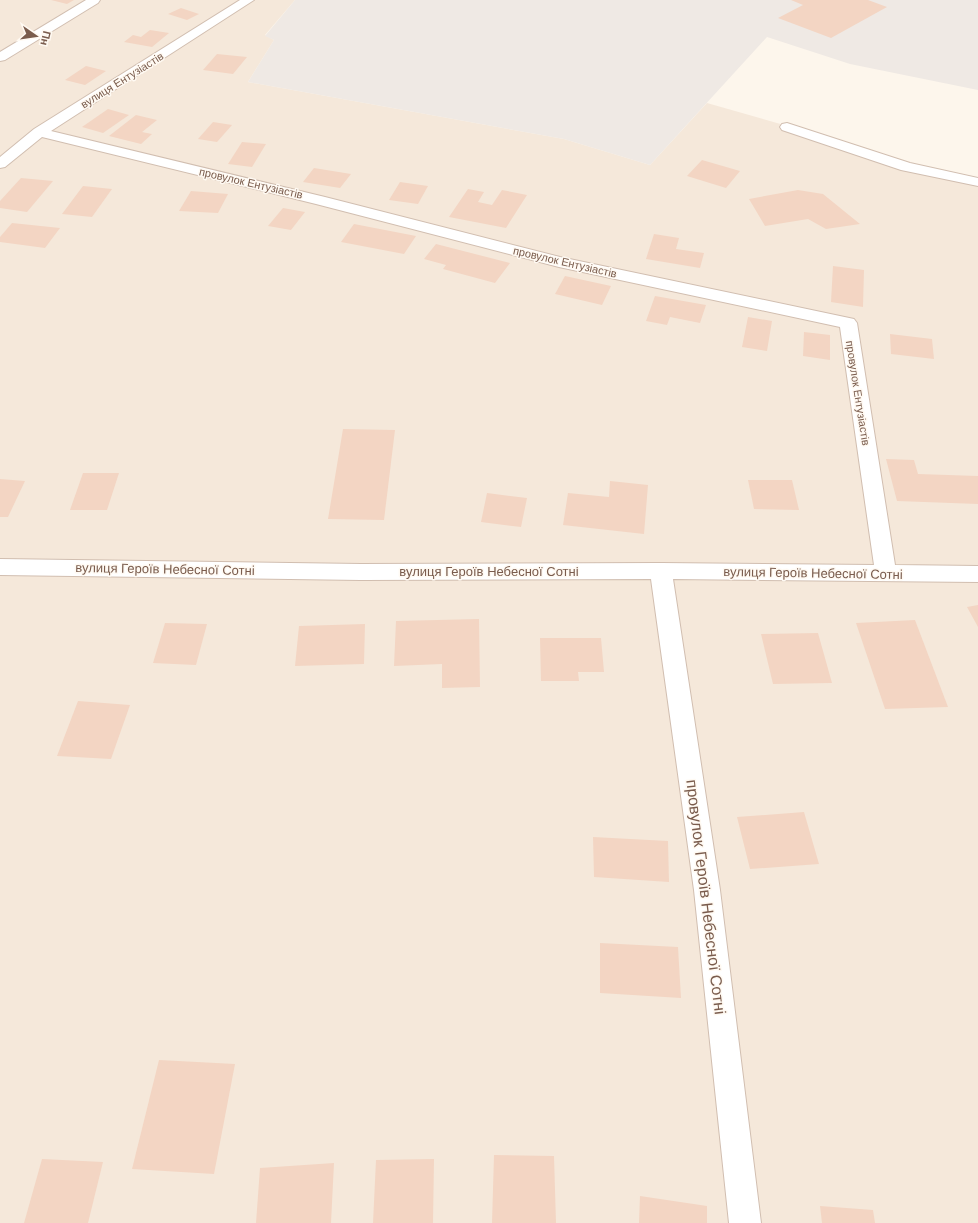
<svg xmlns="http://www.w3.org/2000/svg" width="978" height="1223" font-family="Helvetica,sans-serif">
  <rect width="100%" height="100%" fill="#fdf6ec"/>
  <!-- residential -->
  <polygon fill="#f5e8da" points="0,0 295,0 265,35 274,40 248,82 564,139 650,165 707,103 784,125 906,167 978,182 978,1223 0,1223"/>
  <!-- industrial -->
  <polygon fill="#efe9e4" points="295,0 978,0 978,90 850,64 767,37 650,165 564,139 248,82 274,40 265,36"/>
  <!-- building -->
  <g fill="#f3d5c3">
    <polygon points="51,0 74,0 67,4"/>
    <polygon points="791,0 868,0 887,7 831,38 778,18 803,5"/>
    <polygon points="181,8 199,14 187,20 168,14"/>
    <polygon points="150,30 169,33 152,47 124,42 133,35 141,37"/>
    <polygon points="217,54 247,57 233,74 203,70"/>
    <polygon points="86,66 106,71 85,85 65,80"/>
    <polygon points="108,109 129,115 103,133 82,127"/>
    <polygon points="136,115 157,120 142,132 152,134 141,144 109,136"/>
    <polygon points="213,122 232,125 217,142 198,139"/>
    <polygon points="242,142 266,144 252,167 228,164"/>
    <polygon points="702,160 740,171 726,188 687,176"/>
    <polygon points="314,168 351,174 340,188 303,182"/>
    <polygon points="21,178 53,181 27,212 0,208 0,201"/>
    <polygon points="400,182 428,186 418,204 389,200"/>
    <polygon points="83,186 112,189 92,217 62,214"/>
    <polygon points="468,189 484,192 478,202 492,205 502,190 527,195 506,228 449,217"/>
    <polygon points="798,190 823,194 860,224 826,229 808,219 765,226 749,199"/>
    <polygon points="191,191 228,194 218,213 179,211"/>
    <polygon points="283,208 305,212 291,230 268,226"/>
    <polygon points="12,223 60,228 45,248 0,242 0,237"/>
    <polygon points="354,224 416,236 404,254 341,242"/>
    <polygon points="654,234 679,238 676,249 704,253 700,268 646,259"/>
    <polygon points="436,244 510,263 495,283 443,269 446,265 424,259"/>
    <polygon points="833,266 864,270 863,307 831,302"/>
    <polygon points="565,276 611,286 602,305 555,294"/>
    <polygon points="655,296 706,305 700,323 670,317 667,325 646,321"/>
    <polygon points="748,317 772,321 767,351 742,347"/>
    <polygon points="804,332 830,335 830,360 803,356"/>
    <polygon points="890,334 932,339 934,359 891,354"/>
    <polygon points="343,429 395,430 384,520 328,519"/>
    <polygon points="886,459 914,460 918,474 978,476 978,504 897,501"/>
    <polygon points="83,473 119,473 107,510 70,510"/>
    <polygon points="0,479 25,481 8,517 0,517"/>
    <polygon points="748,480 792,480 799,510 754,509"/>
    <polygon points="610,481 648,485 644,534 563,525 568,493 609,497"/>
    <polygon points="487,493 527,498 521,527 481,522"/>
    <polygon points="978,605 978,627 967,607"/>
    <polygon points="479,619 480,687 442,688 442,664 394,666 396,621"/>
    <polygon points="915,620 948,707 885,709 856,623"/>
    <polygon points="165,623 207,624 196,665 153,663"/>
    <polygon points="365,624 364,664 295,666 299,626"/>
    <polygon points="818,633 832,683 773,684 761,634"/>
    <polygon points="540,638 601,638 604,672 578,672 579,681 541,681"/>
    <polygon points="78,701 130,705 111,759 57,756"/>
    <polygon points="804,812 819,864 750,869 737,817"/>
    <polygon points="593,837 668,841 669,882 594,877"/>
    <polygon points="600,943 678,947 681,998 600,993"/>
    <polygon points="159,1060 235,1064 214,1174 132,1169"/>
    <polygon points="494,1155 554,1156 556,1223 492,1223"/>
    <polygon points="42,1159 103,1162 88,1223 24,1223"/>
    <polygon points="434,1159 433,1223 373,1223 376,1160"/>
    <polygon points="334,1163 331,1223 256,1223 260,1168"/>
    <polygon points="640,1196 707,1206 707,1223 639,1223"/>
    <polygon points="820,1206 873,1210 875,1223 822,1223"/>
  </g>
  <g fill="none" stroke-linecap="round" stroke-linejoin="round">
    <defs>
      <g id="street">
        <polygon points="86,0 100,0 98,3 5,60 0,61 0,52"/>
        <polygon points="240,0 254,0 51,131 325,197 560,257 854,319 857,323 895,565 978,566 978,582 673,579 720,890 761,1223 729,1223 694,890 651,579 361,580 0,575 0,559 361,564 661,563 874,565 840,327 559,267 316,204 42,137 5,167 0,168 0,157 34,129"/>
        <polygon points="787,123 910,163 978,178 978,186 901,170 782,130 780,127 782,124"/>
      </g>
    </defs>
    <!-- street casing -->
    <use href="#street" stroke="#d1beb0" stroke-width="2"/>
    <!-- street -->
    <use href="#street" fill="#fff" fill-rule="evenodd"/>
  </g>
  <g text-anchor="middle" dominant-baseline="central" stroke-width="3" stroke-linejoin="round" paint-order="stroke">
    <!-- far-street labels -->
    <g font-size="11" fill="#7a5c4d" stroke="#fffaf3">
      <text transform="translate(122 80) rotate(-32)">вулиця Ентузіастів</text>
      <text transform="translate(251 183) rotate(13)">провулок Ентузіастів</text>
      <text transform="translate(565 262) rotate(13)">провулок Ентузіастів</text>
      <text transform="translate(858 393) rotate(81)">провулок Ентузіастів</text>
    </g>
    <!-- street labels -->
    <g font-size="13" fill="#7a5c4d" stroke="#fffaf3">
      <text transform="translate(165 569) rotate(1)">вулиця Героїв Небесної Сотні</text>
      <text x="489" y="571">вулиця Героїв Небесної Сотні</text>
      <text transform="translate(813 573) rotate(1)">вулиця Героїв Небесної Сотні</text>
    </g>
    <!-- near-street labels -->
    <g font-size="16" fill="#7a5c4d" stroke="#fffaf3">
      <text transform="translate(706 897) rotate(83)">провулок Героїв Небесної Сотні</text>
    </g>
  </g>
  <!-- north arrow -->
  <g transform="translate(36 36) rotate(103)" stroke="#fffaf3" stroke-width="3" paint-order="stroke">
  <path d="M0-3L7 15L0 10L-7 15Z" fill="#7a5c4d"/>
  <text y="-6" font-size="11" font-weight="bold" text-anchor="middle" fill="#7a5c4d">Пн</text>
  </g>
</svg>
